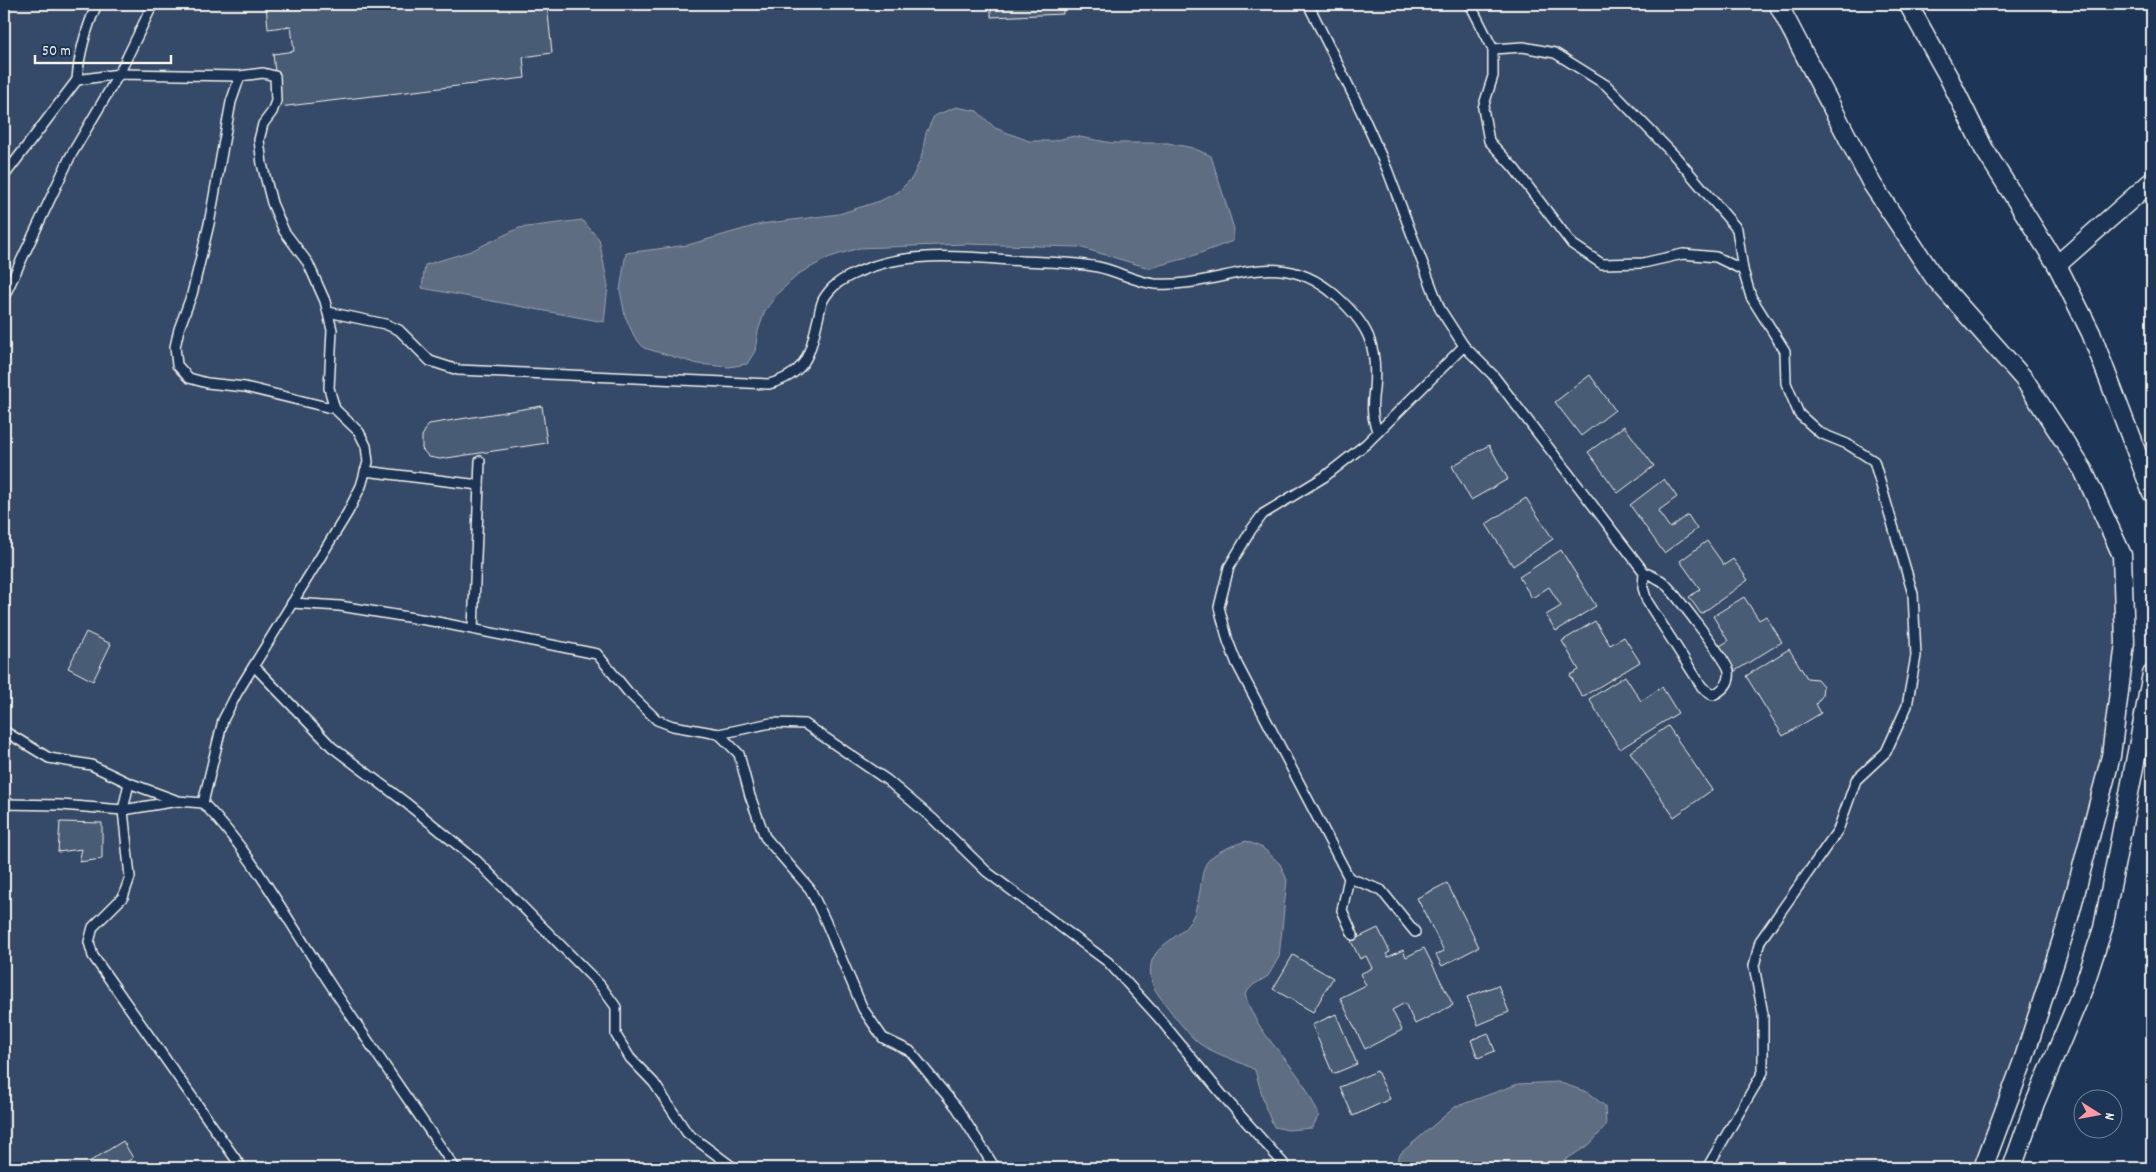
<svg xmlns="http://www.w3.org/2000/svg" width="2156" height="1172" font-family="Dekko,sans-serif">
  <rect width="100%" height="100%" fill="#1d3557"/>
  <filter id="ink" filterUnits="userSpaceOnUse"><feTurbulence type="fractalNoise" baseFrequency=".02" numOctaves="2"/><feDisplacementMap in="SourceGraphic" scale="10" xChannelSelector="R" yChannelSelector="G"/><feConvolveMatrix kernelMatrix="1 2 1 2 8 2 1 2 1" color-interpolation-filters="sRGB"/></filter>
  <g filter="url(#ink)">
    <!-- green -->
    <polygon fill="#354a67" stroke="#949ea8" points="4,4 1771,4 1865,186 2019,382 2077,473 2115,557 2118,642 2105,753 2062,919 2017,1057 1976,1168 4,1168"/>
    <!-- water -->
    <g fill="#5e6d82" stroke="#9aa2ab">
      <polygon points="956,107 977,111 995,128 1029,141 1053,141 1074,136 1112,143 1168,143 1193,148 1211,156 1234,229 1233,241 1187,258 1149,268 1079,247 966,244 859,248 830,257 800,273 778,293 765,311 758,331 755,351 747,364 729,367 698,364 644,348 634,336 625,316 620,290 626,253 688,245 761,224 839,214 880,201 898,192 912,178 921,159 926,133 934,116"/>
      <polygon points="582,220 599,239 608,286 604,322 422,288 425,265 471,251 519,228"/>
      <path d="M1246 841 1263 848 1280 864 1287 880 1279 957 1268 976 1253 985 1245 994C1255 1029 1279 1049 1299 1077 1307 1088 1313 1103 1319 1115L1312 1128 1288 1130 1274 1127 1266 1109 1255 1070C1237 1060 1217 1055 1200 1044 1190 1038 1160 998 1154 988 1150 980 1149 966 1153 958 1163 939 1186 936 1194 914 1210 869 1188 860 1246 841Z"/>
      <polygon points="1558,1082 1587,1092 1605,1106 1606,1126 1590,1144 1553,1168 1393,1168 1401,1153 1455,1107 1518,1084"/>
    </g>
    <!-- building -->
    <g fill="#485b74" stroke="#f4f1e8">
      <polygon points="266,4 547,4 552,53 523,57 525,78 279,107 273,54 294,51 291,26 268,29"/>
      <polygon points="991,4 1063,4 1063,14 991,17"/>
      <polygon points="1590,375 1615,410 1581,436 1555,402"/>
      <polygon points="542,406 547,443 440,459 429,457 422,449 422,436 429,424"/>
      <polygon points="1624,426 1654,466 1618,493 1588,452"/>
      <polygon points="1489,445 1508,479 1471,500 1452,466"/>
      <polygon points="1664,479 1677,497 1658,511 1670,528 1688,515 1697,529 1664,553 1630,505"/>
      <polygon points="1526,498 1553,539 1513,566 1486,524"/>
      <polygon points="1707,541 1724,565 1733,559 1748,580 1701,614 1689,597 1700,589 1680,561"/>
      <polygon points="1561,550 1596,606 1556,631 1546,615 1561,606 1549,587 1532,598 1519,577"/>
      <polygon points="1744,597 1759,620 1766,616 1782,642 1735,671 1720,646 1728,641 1713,616"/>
      <polygon points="1595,621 1610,645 1624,637 1640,662 1582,697 1570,675 1579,670 1562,641"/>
      <polygon points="86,632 111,644 93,681 68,668"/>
      <polygon points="1789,649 1807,678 1817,679 1823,686 1822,696 1816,704 1821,713 1783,736 1746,676"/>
      <polygon points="1625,676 1641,701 1662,687 1678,713 1620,749 1589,699"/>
      <polygon points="1668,726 1712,790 1674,817 1630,752"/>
      <polygon points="60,822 102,823 102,859 79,862 82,849 58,852"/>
      <polygon points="1447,883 1479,947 1442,966 1436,955 1444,951 1417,898"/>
      <polygon points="1378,928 1390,952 1386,954 1388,957 1403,950 1406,957 1424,948 1453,1005 1415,1024 1405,1003 1392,1010 1402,1030 1365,1049 1340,998 1366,985 1360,974 1372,968 1366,956 1360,959 1351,941"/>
      <polygon points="1293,955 1333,978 1313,1012 1273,989"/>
      <polygon points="1498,985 1509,1012 1478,1025 1467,997"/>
      <polygon points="1336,1014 1357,1064 1333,1074 1312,1025"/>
      <polygon points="1488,1033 1495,1051 1478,1058 1471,1040"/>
      <polygon points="1377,1071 1390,1099 1353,1116 1340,1087"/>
      <polygon points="123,1141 133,1158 125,1163 128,1168 93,1168 89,1162"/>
    </g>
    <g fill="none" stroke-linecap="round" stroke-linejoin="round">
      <defs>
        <g id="service">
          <path d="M97 4C86 29 79 52 77 80L119 74 240 76 263 73 275 76 276 101 272 112 263 124 259 140 262 164 272 203 284 231 308 263 325 301 332 330 329 388 335 409 359 432 366 446 368 462 361 486 348 512 237 693 223 720 203 803"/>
          <path d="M1308 4 1360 109 1387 169 1440 309 1464 346 1493 375 1644 572C1650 575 1657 578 1662 581 1671 588 1728 662 1729 671 1731 683 1723 690 1713 695L1702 687 1647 601 1643 588 1644 572"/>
          <polyline points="1470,4 1493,49 1493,76 1483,108 1489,141 1514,168 1572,244 1602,264 1643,263 1683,254 1716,257 1743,270 1751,297 1785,351 1786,383 1799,414 1820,433 1847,444 1874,461 1913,594 1916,656 1907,706 1886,752 1856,780 1838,830 1760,941 1754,966 1763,1014 1763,1072 1707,1168"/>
          <polyline points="1493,49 1523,47 1555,53 1606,85 1675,156 1737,229 1743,270"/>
          <polyline points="240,76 231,102 209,224 192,294 179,329 175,347 177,365 189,378 207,383 245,387 335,409"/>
          <polyline points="4,176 77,80"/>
          <polyline points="4,297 70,157 119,74 153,4"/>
          <path d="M328 312 385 324 399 330 430 361 458 370 769 384C805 374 809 357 817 323 819 316 820 307 823 300 831 286 842 279 856 273 907 249 969 257 1022 261 1047 262 1073 262 1098 267 1118 271 1135 282 1155 284 1222 289 1274 242 1335 295 1368 324 1378 345 1374 389 1372 404 1371 419 1378 432"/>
          <polyline points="365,471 479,485 473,629"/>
          <polyline points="479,485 480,461"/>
          <polyline points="292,603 340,606 432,621 597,654 628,692 657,720 673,726 719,734 739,754 750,796 765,837 810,889 825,920 863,1009 883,1038 910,1051 957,1108 995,1168"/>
          <polyline points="254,666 332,747 405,802 477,861 600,985 616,1007 616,1035 630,1058 654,1083 687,1133 734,1168"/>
          <path d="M4 731 49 758 91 765 129 783 178 801 203 803C251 852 283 913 321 970 364 1037 410 1102 455 1168"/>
          <polyline points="719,734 771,723 805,724 887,780 933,819 987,872 1108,962 1158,1017 1224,1097 1283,1163 1285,1168"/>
          <polyline points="129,783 123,810 130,877 123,897 93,927 89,942 93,956 242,1168"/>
          <polyline points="4,804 61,805 123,810 178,801"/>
          <polyline points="1349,878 1381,890 1415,932"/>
          <polyline points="1353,935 1342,910 1349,878 1237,664 1228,641 1219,607 1229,567 1251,530 1263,514 1324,477 1366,444 1464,346"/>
        </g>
        <g id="minor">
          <polyline points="1778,4 1872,184 1934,277 2024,379 2083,470 2122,555 2125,643 2111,756 2068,921 2023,1061 1983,1168"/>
          <polyline points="1908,4 1948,76 1984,149 2057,265 2091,333 2152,493"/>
          <polyline points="2057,265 2152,181"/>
          <polyline points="2012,1168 2035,1103 2083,989 2103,928 2152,674"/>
        </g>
      </defs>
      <!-- service casing -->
      <use href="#service" stroke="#f4f1e8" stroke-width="12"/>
      <!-- minor casing -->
      <use href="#minor" stroke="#f4f1e8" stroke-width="21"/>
      <!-- service -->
      <use href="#service" stroke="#1d3557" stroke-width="9"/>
      <!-- minor -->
      <use href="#minor" stroke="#1d3557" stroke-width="18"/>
    </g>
  </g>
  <!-- margin -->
  <rect width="2156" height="1172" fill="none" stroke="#1d3557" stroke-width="20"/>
  <rect x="10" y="10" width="2136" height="1152" fill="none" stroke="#f4f1e8" stroke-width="2" filter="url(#ink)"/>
  <!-- north arrow -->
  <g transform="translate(2098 1114) rotate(101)"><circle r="24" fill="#1d3557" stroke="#738091"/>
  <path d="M0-4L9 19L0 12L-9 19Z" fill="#ff9aa2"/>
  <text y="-8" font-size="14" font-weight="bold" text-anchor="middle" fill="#f4f1e8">N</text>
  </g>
  <!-- scale -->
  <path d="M35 55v8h136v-8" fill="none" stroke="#f4f1e8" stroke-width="2.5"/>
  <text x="42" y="55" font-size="15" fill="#f4f1e8" stroke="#1d3557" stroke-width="4" paint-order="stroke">50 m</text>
</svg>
